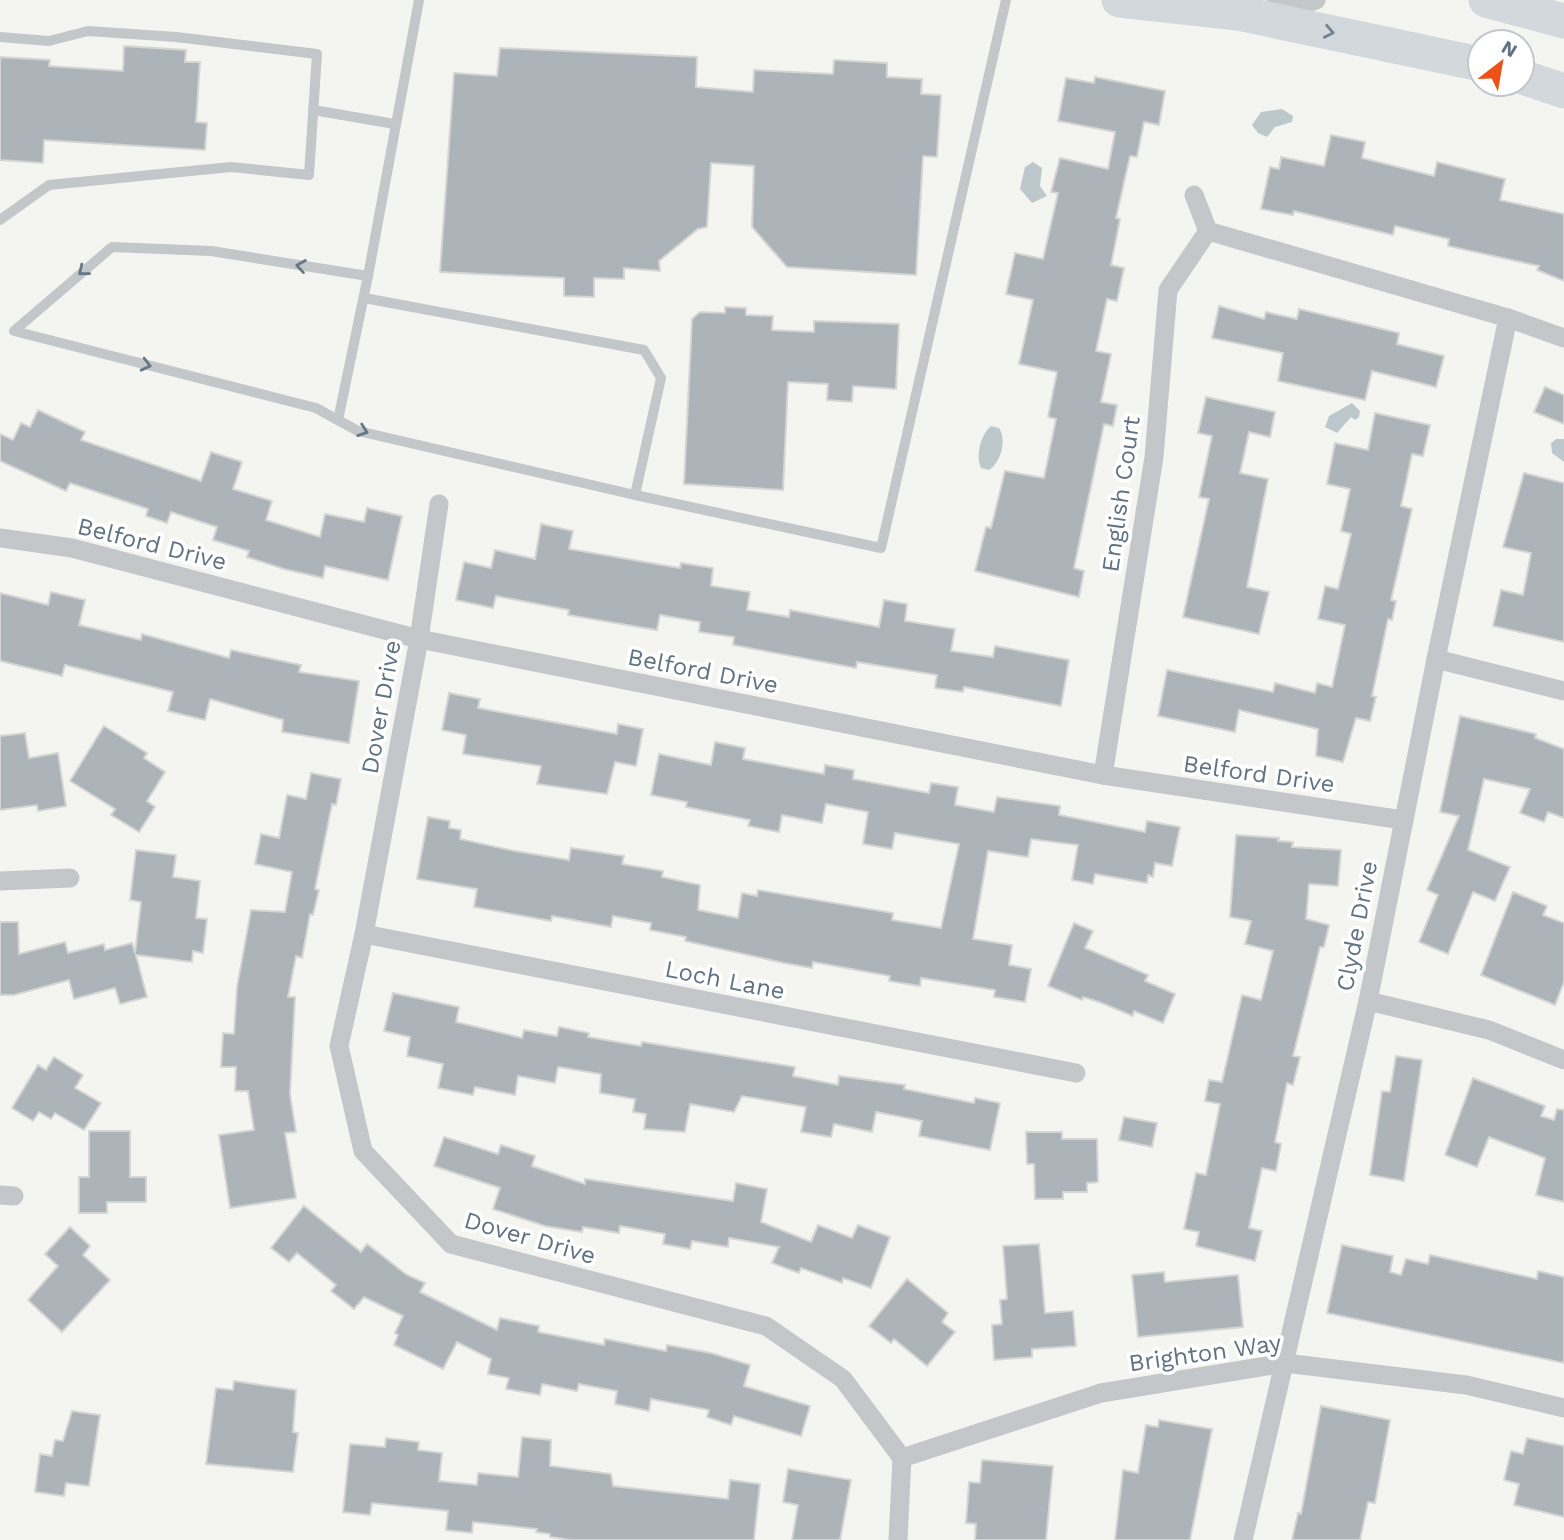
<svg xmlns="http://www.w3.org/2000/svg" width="1564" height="1540" font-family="'Work Sans',sans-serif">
  <rect width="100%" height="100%" fill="#f4f5f0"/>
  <!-- water -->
  <g fill="#bdc8cd">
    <polygon points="1282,109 1293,116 1292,122 1275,127 1267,137 1258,133 1252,125 1261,112"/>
    <polygon points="1033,162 1042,168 1040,186 1047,196 1032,203 1020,189 1025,167"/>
    <polygon points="1352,403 1360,411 1359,417 1355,420 1351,417 1337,433 1325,427 1329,416"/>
    <path d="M991 426 999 428C1007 440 1001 462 989 470L981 468C975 456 981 434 991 426Z"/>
    <polygon points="1556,439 1564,439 1564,462 1552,453 1551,443"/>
  </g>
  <!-- building -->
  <g fill="#acb3b9" stroke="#d5d6d3" stroke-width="2">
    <polygon points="124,46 186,50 185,62 200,62 196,122 207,123 205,150 44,140 43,163 0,160 0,57 50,60 49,66 123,71"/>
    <polygon points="500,48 697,57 696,87 753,92 754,70 833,74 834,60 887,63 887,77 922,79 921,94 941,95 937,157 923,156 916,275 787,267 752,227 754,166 711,163 707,227 698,229 659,261 660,271 624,268 624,279 594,278 594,297 564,296 564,278 440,272 454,73 497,76"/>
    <polygon points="1095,77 1165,91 1159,125 1144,122 1137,157 1130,156 1116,218 1120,219 1111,265 1124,268 1117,301 1107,299 1096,351 1111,354 1101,402 1117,405 1113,426 1104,424 1074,568 1084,571 1079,597 975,571 986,527 991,528 1005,471 1044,478 1056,419 1048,417 1057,372 1019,364 1033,300 1006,294 1015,253 1043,259 1058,193 1051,192 1060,158 1108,169 1115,132 1058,121 1066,78 1094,83"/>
    <polygon points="1331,135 1365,142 1362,158 1434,176 1437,162 1505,179 1500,200 1564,214 1564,281 1537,270 1539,266 1448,246 1449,239 1395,226 1393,235 1294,211 1293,215 1261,209 1270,167 1279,169 1281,157 1324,166"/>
    <polygon points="1219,306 1264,319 1266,312 1297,319 1299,309 1399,333 1397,344 1444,356 1436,387 1372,371 1365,400 1278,381 1283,353 1212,338"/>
    <polygon points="725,307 746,308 746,315 773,316 772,330 814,332 814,321 899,324 896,389 853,386 852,402 827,400 828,384 788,382 783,490 684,484 692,319 700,312 725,313"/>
    <polygon points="1545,387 1564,395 1564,424 1534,412"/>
    <polygon points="1206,397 1275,412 1270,437 1249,432 1240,473 1268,479 1247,587 1269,592 1259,634 1183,617 1209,499 1199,497 1212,436 1198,433"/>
    <polygon points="38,410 85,432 81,440 201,481 211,452 242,462 233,489 272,501 266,520 320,537 325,514 364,522 367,508 402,516 388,580 325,566 323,578 284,569 247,557 249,551 213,540 217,527 171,512 167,523 146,516 148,509 70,483 66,491 0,461 0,434 13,440 21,423 30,427"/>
    <polygon points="1375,413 1430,425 1423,456 1412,454 1401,506 1412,509 1391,600 1396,601 1392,620 1388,619 1372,696 1376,697 1370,721 1356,718 1343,762 1316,756 1318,729 1239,710 1235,732 1158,716 1167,670 1273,692 1275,683 1315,693 1317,683 1332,687 1345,625 1318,619 1325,586 1338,589 1351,534 1341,531 1350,489 1327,484 1335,443 1368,450"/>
    <polygon points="1524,473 1564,483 1564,642 1493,626 1501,590 1523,595 1531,553 1503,547"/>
    <polygon points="541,524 573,531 569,549 680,568 681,563 713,568 711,586 750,592 747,610 789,617 790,610 879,627 884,600 907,604 905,621 955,629 951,651 993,657 995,646 1069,660 1061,706 964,687 963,692 935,688 937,675 857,662 856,668 733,645 734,637 699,632 700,622 660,615 657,630 568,615 569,610 496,596 493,608 456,600 464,562 491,568 495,550 535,559"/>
    <polygon points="51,592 85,600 79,625 141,640 142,634 229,658 231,650 301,665 299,672 359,681 349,743 282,732 283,720 210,699 205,720 168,711 173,692 65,665 62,676 0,661 0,593 48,605"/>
    <polygon points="449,693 480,699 478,708 617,734 618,724 643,729 636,766 615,762 607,794 537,784 541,766 463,754 466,735 442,730"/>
    <polygon points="1460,716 1536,734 1535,738 1564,749 1564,818 1548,812 1544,822 1520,813 1530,789 1484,779 1468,850 1510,867 1495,901 1473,892 1448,954 1419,942 1438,895 1427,890 1459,816 1440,812"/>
    <polygon points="104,726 147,753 144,758 165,772 147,801 155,807 139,832 111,815 115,809 70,781"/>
    <polygon points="25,733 29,758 58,753 66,806 38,811 37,805 0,810 0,736"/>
    <polygon points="715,742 745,748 743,759 824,774 825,765 854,770 853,779 929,793 931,783 958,787 955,805 994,812 997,797 1060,806 1059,815 1145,832 1147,821 1180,827 1172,866 1155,863 1153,877 1148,875 1147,883 1095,874 1093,884 1072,880 1078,845 1031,839 1028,857 988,851 973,939 1012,945 1009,965 1031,969 1025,1002 994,997 995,990 921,978 920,986 889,981 890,976 813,962 812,968 784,963 685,941 686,937 650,930 651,923 613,916 611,927 552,916 551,921 474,907 477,889 417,879 428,817 450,821 449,828 461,830 460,839 515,851 569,860 571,848 624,856 622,864 663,871 662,877 700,885 698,910 738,918 742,893 757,896 758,890 893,913 892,920 941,928 959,844 895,833 892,849 863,844 868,812 826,804 822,823 782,815 779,832 748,826 750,820 686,807 687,802 651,795 659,754 711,765"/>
    <polygon points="311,773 341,779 336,805 332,804 315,889 319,890 313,915 310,914 302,958 296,956 288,997 295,997 290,1094 296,1132 285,1133 296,1198 230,1208 219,1135 254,1130 248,1091 235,1091 236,1067 221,1067 223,1033 234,1034 237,987 251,910 285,912 292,872 255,864 261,834 279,838 287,795 306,799"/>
    <polygon points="1236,835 1279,838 1278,841 1293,842 1292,847 1341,850 1338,886 1309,884 1306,919 1329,925 1324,947 1320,947 1293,1056 1300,1057 1293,1085 1287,1083 1275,1142 1281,1144 1276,1171 1262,1168 1249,1228 1262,1231 1255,1261 1196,1246 1199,1232 1184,1229 1196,1173 1206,1175 1220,1104 1205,1101 1209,1080 1222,1082 1242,995 1261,1000 1273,951 1245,944 1251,921 1230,917"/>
    <polygon points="136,850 176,855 173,877 200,881 196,918 207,919 203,953 193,951 192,962 136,955 147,997 120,1004 115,988 74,999 69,980 14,995 0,995 0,922 18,922 19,954 65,942 68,953 104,944 105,950 132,943 135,953 141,902 130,900"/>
    <polygon points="1513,892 1547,906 1543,915 1564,923 1564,982 1555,1005 1481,975"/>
    <polygon points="1074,923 1093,931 1085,948 1148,975 1145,981 1175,994 1163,1023 1134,1011 1133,1016 1099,1002 1083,997 1082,1000 1048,986"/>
    <polygon points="393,993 459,1007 456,1022 522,1038 524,1030 557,1036 559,1027 589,1033 588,1037 641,1046 642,1042 795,1067 793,1076 838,1085 839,1076 905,1085 904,1089 974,1103 975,1098 1000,1103 990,1150 919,1136 922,1121 876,1112 872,1132 834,1124 831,1137 801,1132 806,1107 742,1096 734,1112 690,1104 685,1132 644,1129 646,1114 633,1112 635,1099 600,1093 601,1074 558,1067 555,1083 518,1076 515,1095 475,1087 473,1095 438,1088 443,1064 407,1056 410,1037 384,1031"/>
    <polygon points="1396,1056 1422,1060 1404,1181 1370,1175 1382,1091 1390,1092"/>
    <polygon points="54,1057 83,1075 75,1088 101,1103 84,1130 55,1113 51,1119 39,1112 33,1121 12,1108 38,1065 46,1070"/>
    <polygon points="1473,1078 1545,1106 1541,1116 1554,1120 1557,1109 1564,1110 1564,1202 1536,1195 1545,1158 1489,1137 1477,1167 1445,1155"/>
    <polygon points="1124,1117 1157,1123 1152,1147 1119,1140"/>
    <polygon points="89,1131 130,1131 130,1177 146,1177 146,1202 107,1202 107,1213 79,1213 79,1177 89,1177"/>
    <polygon points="1026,1132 1062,1132 1062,1139 1097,1139 1098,1182 1087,1183 1087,1192 1063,1192 1063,1199 1035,1199 1034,1164 1027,1164"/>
    <polygon points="444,1137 498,1154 501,1145 535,1156 532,1166 585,1184 585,1179 733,1201 736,1183 767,1189 761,1222 811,1242 818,1225 852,1238 858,1225 890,1237 871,1288 843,1278 842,1283 801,1268 799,1273 772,1263 779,1247 729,1238 728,1247 692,1241 690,1249 663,1244 665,1234 620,1226 619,1233 583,1227 582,1232 545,1226 493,1209 500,1188 434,1166"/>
    <polygon points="304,1206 361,1252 367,1244 407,1275 425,1283 420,1292 497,1330 500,1318 539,1326 538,1332 604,1345 605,1339 666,1351 667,1345 711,1353 750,1365 744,1386 810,1406 801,1436 734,1416 731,1425 707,1417 709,1410 651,1399 649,1411 615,1404 617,1391 579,1384 577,1391 542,1384 540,1395 506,1389 509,1378 488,1374 491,1359 457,1342 443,1369 394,1345 398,1335 395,1333 403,1316 364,1297 354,1309 331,1291 336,1285 297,1253 289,1262 271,1248"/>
    <polygon points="70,1227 90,1246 83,1255 110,1280 62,1332 28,1300 58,1266 45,1254"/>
    <polygon points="1039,1244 1045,1313 1073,1311 1076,1346 1032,1349 1032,1357 994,1360 992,1325 1002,1324 1000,1300 1007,1299 1003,1246"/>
    <polygon points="1342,1245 1393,1256 1390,1272 1401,1275 1406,1259 1428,1264 1430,1255 1537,1279 1538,1271 1564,1277 1564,1363 1327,1313"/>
    <polygon points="1164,1272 1165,1282 1238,1275 1243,1327 1138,1337 1132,1275"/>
    <polygon points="907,1279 948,1313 942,1322 955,1332 927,1366 894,1339 891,1343 869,1326"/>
    <polygon points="234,1381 296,1390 293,1432 298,1433 293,1472 206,1464 216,1388 233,1390"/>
    <polygon points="1321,1406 1390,1420 1375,1503 1368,1502 1360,1540 1292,1540 1298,1513 1301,1514"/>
    <polygon points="72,1411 100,1415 89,1486 66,1483 64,1496 35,1492 40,1454 52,1456 55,1440 63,1441"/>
    <polygon points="1159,1420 1212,1429 1190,1540 1115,1540 1123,1470 1138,1473 1146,1425 1158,1427"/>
    <polygon points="522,1437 551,1440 550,1466 611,1474 613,1486 728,1499 730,1480 760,1484 754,1540 572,1540 550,1537 550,1534 536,1532 537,1529 473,1522 472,1533 446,1530 448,1511 372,1503 370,1515 343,1512 350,1444 385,1447 386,1438 419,1442 418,1450 442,1453 439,1481 477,1485 478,1473 518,1477"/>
    <polygon points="1527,1438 1564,1446 1564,1517 1514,1505 1519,1484 1504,1480 1511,1451 1523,1454"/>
    <polygon points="982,1460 1053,1466 1046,1540 975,1540 976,1524 966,1523 969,1482 980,1483"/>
    <polygon points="788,1469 851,1480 840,1540 792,1540 798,1505 783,1502"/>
  </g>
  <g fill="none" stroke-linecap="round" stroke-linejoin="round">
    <!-- lane -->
    <g stroke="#c3c7ca" stroke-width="10">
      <polyline points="0,37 49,41 88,31 176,37 317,54 309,175 231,167 49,185 0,220"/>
      <polyline points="313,110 395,124"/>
      <polyline points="364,298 644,350 661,378 635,495 358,431 316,408 14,331 112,247 211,251 368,276"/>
      <polyline points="338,420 368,276 419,0"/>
      <polyline points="635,495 881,548 1006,0"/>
    </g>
    <!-- street -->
    <g stroke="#c3c7ca" stroke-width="19">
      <polyline points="1267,10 1303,5 1316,0"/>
      <polyline points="1194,195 1208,231"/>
      <polyline points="439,504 419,639 364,934 339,1046 363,1151 451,1244 766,1326 843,1379 902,1458 898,1540"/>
      <polyline points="0,538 72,548 419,639 1103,775 1403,820"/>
      <polyline points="1436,659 1564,691"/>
      <polyline points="1103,775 1154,457 1168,290 1208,231 1508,318 1564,338"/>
      <polyline points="0,881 70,878"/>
      <polyline points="364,934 1076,1073"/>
      <polyline points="1368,1001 1489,1030 1564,1060"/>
      <polyline points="0,1195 14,1196"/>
      <polyline points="902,1458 1101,1393 1285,1363 1466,1385 1564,1408"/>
      <polyline points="1243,1540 1368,1001 1436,659 1508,318"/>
    </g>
    <!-- highway -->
    <g stroke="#d2d8dc" stroke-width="35">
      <polyline points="1119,0 1238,13 1480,64"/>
      <polyline points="1486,0 1564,21"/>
      <polyline points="1522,77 1564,91"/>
    </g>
  </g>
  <!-- one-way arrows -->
  <defs><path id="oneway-chevron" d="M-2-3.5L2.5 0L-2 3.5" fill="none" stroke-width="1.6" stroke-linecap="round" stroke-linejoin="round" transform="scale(1.75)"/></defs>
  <use stroke="#728290" href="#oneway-chevron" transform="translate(1329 32) rotate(11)"/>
  <g stroke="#667787">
    <use href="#oneway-chevron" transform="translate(301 266) rotate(-171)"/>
    <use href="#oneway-chevron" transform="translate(83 271) rotate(141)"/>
    <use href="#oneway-chevron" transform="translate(146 365) rotate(14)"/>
    <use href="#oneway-chevron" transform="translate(363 431) rotate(19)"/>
  </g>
  <g text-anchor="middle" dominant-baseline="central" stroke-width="7" stroke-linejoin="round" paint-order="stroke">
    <!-- street labels -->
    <g font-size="24" fill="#617383" stroke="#fff">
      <text transform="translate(1121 494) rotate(-82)">English Court</text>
      <text transform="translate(152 544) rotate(14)">Belford Drive</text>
      <text transform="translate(703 671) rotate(11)">Belford Drive</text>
      <text transform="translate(381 707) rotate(-80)">Dover Drive</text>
      <text transform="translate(1259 774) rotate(8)">Belford Drive</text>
      <text transform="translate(1357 926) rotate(-79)">Clyde Drive</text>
      <text transform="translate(725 980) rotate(11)">Loch Lane</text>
      <text transform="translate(530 1238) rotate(16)">Dover Drive</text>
      <text transform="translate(1205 1353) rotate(-8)">Brighton Way</text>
    </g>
  </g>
  <!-- north arrow -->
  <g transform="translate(1501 63) rotate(31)"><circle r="33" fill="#ffffff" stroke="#c0c7cd" stroke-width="2"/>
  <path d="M0-5L12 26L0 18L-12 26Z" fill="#ed5117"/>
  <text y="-10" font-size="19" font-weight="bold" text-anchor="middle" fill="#617383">N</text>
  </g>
</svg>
